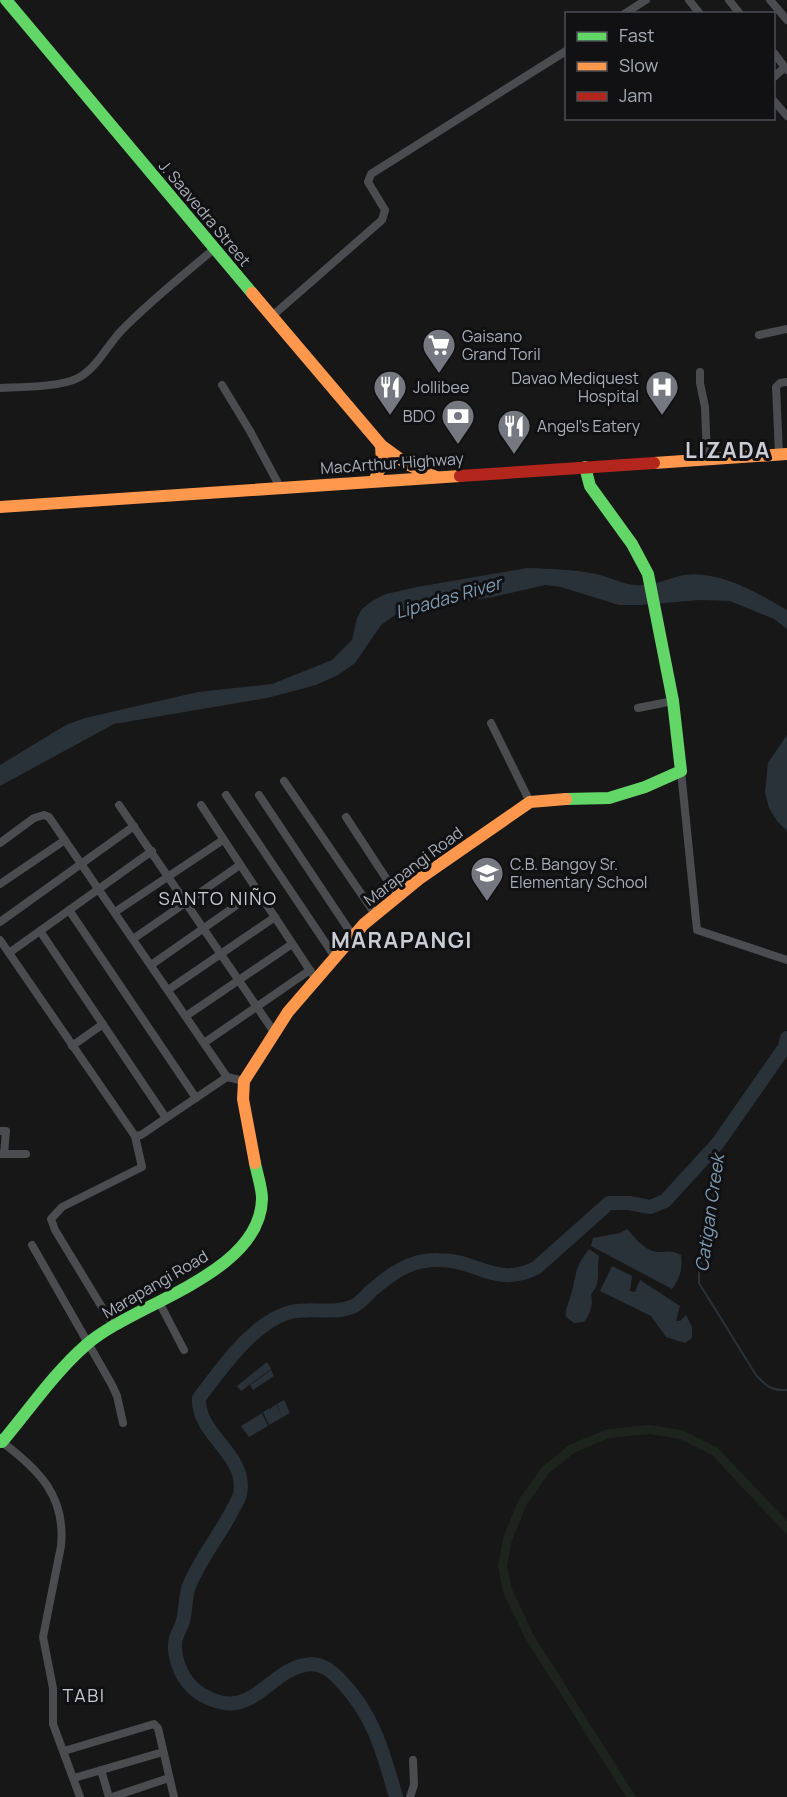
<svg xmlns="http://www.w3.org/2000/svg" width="787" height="1797" font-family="Manrope,sans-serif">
  <rect width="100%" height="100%" fill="#171717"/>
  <!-- green -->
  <polygon fill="#1d241e" points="649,1425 682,1430 718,1448 787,1521 787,1535 712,1455 680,1439 649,1434 609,1438 574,1453 548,1474 526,1506 512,1540 507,1566 512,1589 533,1634 636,1797 626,1797 525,1638 503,1592 498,1566 503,1538 518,1501 541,1468 569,1445 607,1429"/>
  <!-- water -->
  <g fill="#2a3239">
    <path d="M527 568C551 569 576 569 600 575 611 578 623 584 635 585 652 587 668 578 684 575 720 570 757 593 787 610V629L774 619 730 601 700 600 641 605H619L561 587 545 585 493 597 411 609 398 613 381 625 355 663 338 675 316 685 267 698 114 724 0 786V765L66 725 85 718 198 692 272 684 332 660 352 640 357 618 362 609 372 601 386 594 417 587Z"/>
    <polygon points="787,735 787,831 777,821 769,808 765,792 768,763"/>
    <path d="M627 1229C637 1240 646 1253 662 1252 670 1251 673 1251 681 1255 683 1269 680 1278 672 1289L591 1246 593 1238 620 1233Z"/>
    <path d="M589 1249 599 1256C596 1271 602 1282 591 1294 593 1305 591 1313 584 1322L574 1323 566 1317C565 1308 568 1306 570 1298 577 1276 573 1269 589 1249Z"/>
    <polygon points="612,1266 632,1276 630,1291 635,1292 640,1280 680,1306 676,1321 680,1321 686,1315 692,1327 692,1338 685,1343 666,1337 651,1316 600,1291"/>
    <polygon points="267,1362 271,1369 241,1391 237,1386"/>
    <polygon points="271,1370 274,1376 253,1390 250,1385"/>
    <polygon points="284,1400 290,1413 269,1425 263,1412 270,1408 271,1411 271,1408 276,1404 282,1416 277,1404"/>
    <polygon points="262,1413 268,1426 249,1437 241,1426"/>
  </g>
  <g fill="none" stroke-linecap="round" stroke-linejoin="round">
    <!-- stream -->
    <path stroke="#2a3239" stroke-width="2" d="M718 1143 713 1203 699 1274V1283L756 1375C766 1386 772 1391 787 1390"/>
    <!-- river -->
    <path stroke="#2a3239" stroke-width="14" d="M396 1797C383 1752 374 1715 340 1680 331 1670 319 1662 305 1665 271 1671 254 1714 216 1701 207 1698 200 1695 193 1688 181 1677 172 1655 176 1638 178 1633 181 1627 183 1621 186 1610 185 1597 189 1586 200 1559 219 1536 232 1511 234 1506 239 1500 240 1494 248 1454 197 1436 199 1398 222 1368 254 1321 291 1312 311 1307 334 1315 354 1306 360 1303 366 1296 371 1291 392 1273 411 1259 439 1260 478 1260 495 1288 536 1268L609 1203H629L650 1207 665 1201 718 1143 785 1047 787 1038"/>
    <!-- street -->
    <g stroke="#4b4c50" stroke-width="8">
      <polyline points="689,0 700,14"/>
      <polyline points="729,0 740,14"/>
      <polyline points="770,0 787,20"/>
      <polyline points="624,14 646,0"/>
      <polyline points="774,53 787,70"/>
      <polyline points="774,77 785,67"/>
      <polyline points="774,101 787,116"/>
      <polyline points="271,317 382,220 385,210 368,182 371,174 566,51"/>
      <polyline points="759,335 787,329"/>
      <polyline points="700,372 700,383 705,407 707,459"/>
      <polyline points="222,385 250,431 280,487"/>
      <path d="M0 388C20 387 61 387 78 378 96 369 107 346 121 331 150 301 182 276 214 249"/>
      <polyline points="779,454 776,387 780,383 787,382"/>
      <polyline points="638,708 673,701"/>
      <polyline points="491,723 530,802"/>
      <polyline points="681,771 697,930 787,960"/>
      <polyline points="284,781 375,914"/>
      <polyline points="226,795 335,957"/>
      <polyline points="259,795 353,936"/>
      <polyline points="119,805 274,1032"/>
      <polyline points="201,805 315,978"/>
      <polyline points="346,817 397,895"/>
      <polyline points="0,843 34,818 44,815 49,817 227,1077 244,1081"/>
      <polyline points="0,884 65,840"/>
      <polyline points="69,910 196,1098"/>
      <polyline points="115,912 223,840"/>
      <polyline points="0,922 134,826"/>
      <polyline points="40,931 166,1118"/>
      <polyline points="133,939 240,865"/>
      <polyline points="0,940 135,1136 142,1167 62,1207 51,1219 55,1230 114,1327"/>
      <polyline points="9,953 152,851"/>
      <polyline points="151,965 257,891"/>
      <polyline points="168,990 275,917"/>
      <polyline points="186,1016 292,944"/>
      <polyline points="204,1043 310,970"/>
      <polyline points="72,1046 103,1024"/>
      <polyline points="0,1131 6,1131 4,1154"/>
      <polyline points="135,1136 141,1135 227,1077"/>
      <polyline points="0,1154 26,1154"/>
      <polyline points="32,1245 112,1385 117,1396 123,1423"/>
      <polyline points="159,1302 184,1350"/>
      <path d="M0 1444 2 1442C39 1470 66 1496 61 1546L43 1637 53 1688V1724L80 1797"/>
      <polyline points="64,1751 154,1724 158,1728 174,1797"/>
      <polyline points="101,1770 109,1797"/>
      <polyline points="74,1778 163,1752"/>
      <polyline points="112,1797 169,1778"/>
      <polyline points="410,1797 414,1785 413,1760"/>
    </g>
    <!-- fast -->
    <g stroke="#63d668" stroke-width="12">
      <polyline points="6,0 252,293"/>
      <polyline points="566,799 609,798 645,787 681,771 673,701 648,574 632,544 590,486 585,467"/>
      <path d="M0 1440 2 1442C29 1410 54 1373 86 1345 133 1303 260 1275 262 1199 262 1187 257 1174 255 1163"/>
    </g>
    <!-- slow -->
    <g stroke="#ff974d" stroke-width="12">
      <polyline points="252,293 381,445 407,464 436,477"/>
      <polyline points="654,463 787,454"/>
      <polyline points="374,481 382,464 381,445"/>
      <polyline points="0,507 460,476"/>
      <polyline points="255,1163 243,1099 244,1081 288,1012 364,924 419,879 530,802 566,799"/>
    </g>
    <!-- jam -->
    <polyline stroke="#b3261e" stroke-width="12" points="460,476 654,463"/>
  </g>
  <!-- icons -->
  <defs>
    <symbol id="supermarket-pin" viewBox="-11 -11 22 30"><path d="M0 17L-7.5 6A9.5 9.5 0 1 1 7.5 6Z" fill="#757880" stroke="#111113"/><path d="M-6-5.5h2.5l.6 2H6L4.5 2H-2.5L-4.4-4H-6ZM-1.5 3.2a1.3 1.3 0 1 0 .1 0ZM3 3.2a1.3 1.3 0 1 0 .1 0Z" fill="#fff"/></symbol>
    <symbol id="restaurant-pin" viewBox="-11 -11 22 30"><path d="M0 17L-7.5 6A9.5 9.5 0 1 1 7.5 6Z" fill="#757880" stroke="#111113"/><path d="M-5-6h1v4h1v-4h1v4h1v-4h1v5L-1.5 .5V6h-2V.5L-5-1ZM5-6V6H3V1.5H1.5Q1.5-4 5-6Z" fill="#fff"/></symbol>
    <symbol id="hospital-pin" viewBox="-11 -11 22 30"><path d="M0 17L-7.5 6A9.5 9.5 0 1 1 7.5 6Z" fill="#757880" stroke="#111113"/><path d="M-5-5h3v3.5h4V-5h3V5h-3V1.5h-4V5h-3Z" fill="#fff"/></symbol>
    <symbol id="bank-pin" viewBox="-11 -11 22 30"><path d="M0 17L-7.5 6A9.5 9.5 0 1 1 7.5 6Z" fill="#757880" stroke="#111113"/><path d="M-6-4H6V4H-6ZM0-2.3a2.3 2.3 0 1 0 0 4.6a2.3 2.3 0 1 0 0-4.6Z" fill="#fff"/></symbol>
    <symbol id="school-pin" viewBox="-11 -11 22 30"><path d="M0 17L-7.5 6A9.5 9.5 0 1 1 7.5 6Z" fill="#757880" stroke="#111113"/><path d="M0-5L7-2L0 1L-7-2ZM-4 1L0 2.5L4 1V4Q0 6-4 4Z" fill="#fff"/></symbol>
  </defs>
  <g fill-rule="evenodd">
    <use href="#supermarket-pin" x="420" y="326" width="38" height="52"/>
    <use href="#restaurant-pin" x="371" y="368" width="38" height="52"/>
    <use href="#hospital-pin" x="643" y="368" width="38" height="52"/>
    <use href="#bank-pin" x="439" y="397" width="38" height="52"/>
    <use href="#restaurant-pin" x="495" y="407" width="38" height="52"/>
    <use href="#school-pin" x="468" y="854" width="38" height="52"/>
  </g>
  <g text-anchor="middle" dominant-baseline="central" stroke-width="6" stroke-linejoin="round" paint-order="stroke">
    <!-- street labels -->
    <g font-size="16" fill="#a8adb8" stroke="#111113">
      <text transform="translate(205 213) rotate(50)">J. Saavedra Street</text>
      <text transform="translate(392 463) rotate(-4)">MacArthur Highway</text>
      <text transform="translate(413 866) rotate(-37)">Marapangi Road</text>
      <text transform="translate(155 1284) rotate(-30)">Marapangi Road</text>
    </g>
    <!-- poi labels -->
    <g font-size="16" fill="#a8adb8" stroke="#111113" text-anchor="start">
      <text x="462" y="336">Gaisano<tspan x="462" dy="18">Grand Toril</tspan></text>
      <text x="639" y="378" text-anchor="end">Davao Mediquest<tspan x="639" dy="18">Hospital</tspan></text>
      <text x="413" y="387">Jollibee</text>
      <text x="435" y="416" text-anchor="end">BDO</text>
      <text x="537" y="426">Angel's Eatery</text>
      <text x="510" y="864">C.B. Bangoy Sr.<tspan x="510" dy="18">Elementary School</tspan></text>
    </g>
    <!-- water labels -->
    <g font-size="18" font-style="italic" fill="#7f9bb3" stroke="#111113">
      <text transform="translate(448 597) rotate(-16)">Lipadas River</text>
      <text transform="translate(709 1213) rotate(-82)">Catigan Creek</text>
    </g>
    <!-- neighbourhood labels -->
    <g font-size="18" letter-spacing="1.5" fill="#c9ccd4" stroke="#111113">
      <text x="218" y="898">SANTO NIÑO</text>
      <text x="84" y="1695">TABI</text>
    </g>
    <!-- district labels -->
    <g font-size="22" font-weight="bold" letter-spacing="1.5" fill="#c9ccd4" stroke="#111113">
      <text x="728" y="450">LIZADA</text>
      <text x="402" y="940">MARAPANGI</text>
    </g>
  </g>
  <!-- legend -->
  <rect x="565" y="12" width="210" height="108" fill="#111113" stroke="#4d4f55" stroke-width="1.5"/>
  <rect x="577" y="32" width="30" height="9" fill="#63d668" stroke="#4d4f55" stroke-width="1.5"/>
  <text x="619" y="42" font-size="18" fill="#a8adb8">Fast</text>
  <rect x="577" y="62" width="30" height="9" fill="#ff974d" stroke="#4d4f55" stroke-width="1.5"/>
  <text x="619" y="72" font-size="18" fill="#a8adb8">Slow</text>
  <rect x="577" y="92" width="30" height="9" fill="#b3261e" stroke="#4d4f55" stroke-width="1.5"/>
  <text x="619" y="102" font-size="18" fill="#a8adb8">Jam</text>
</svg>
